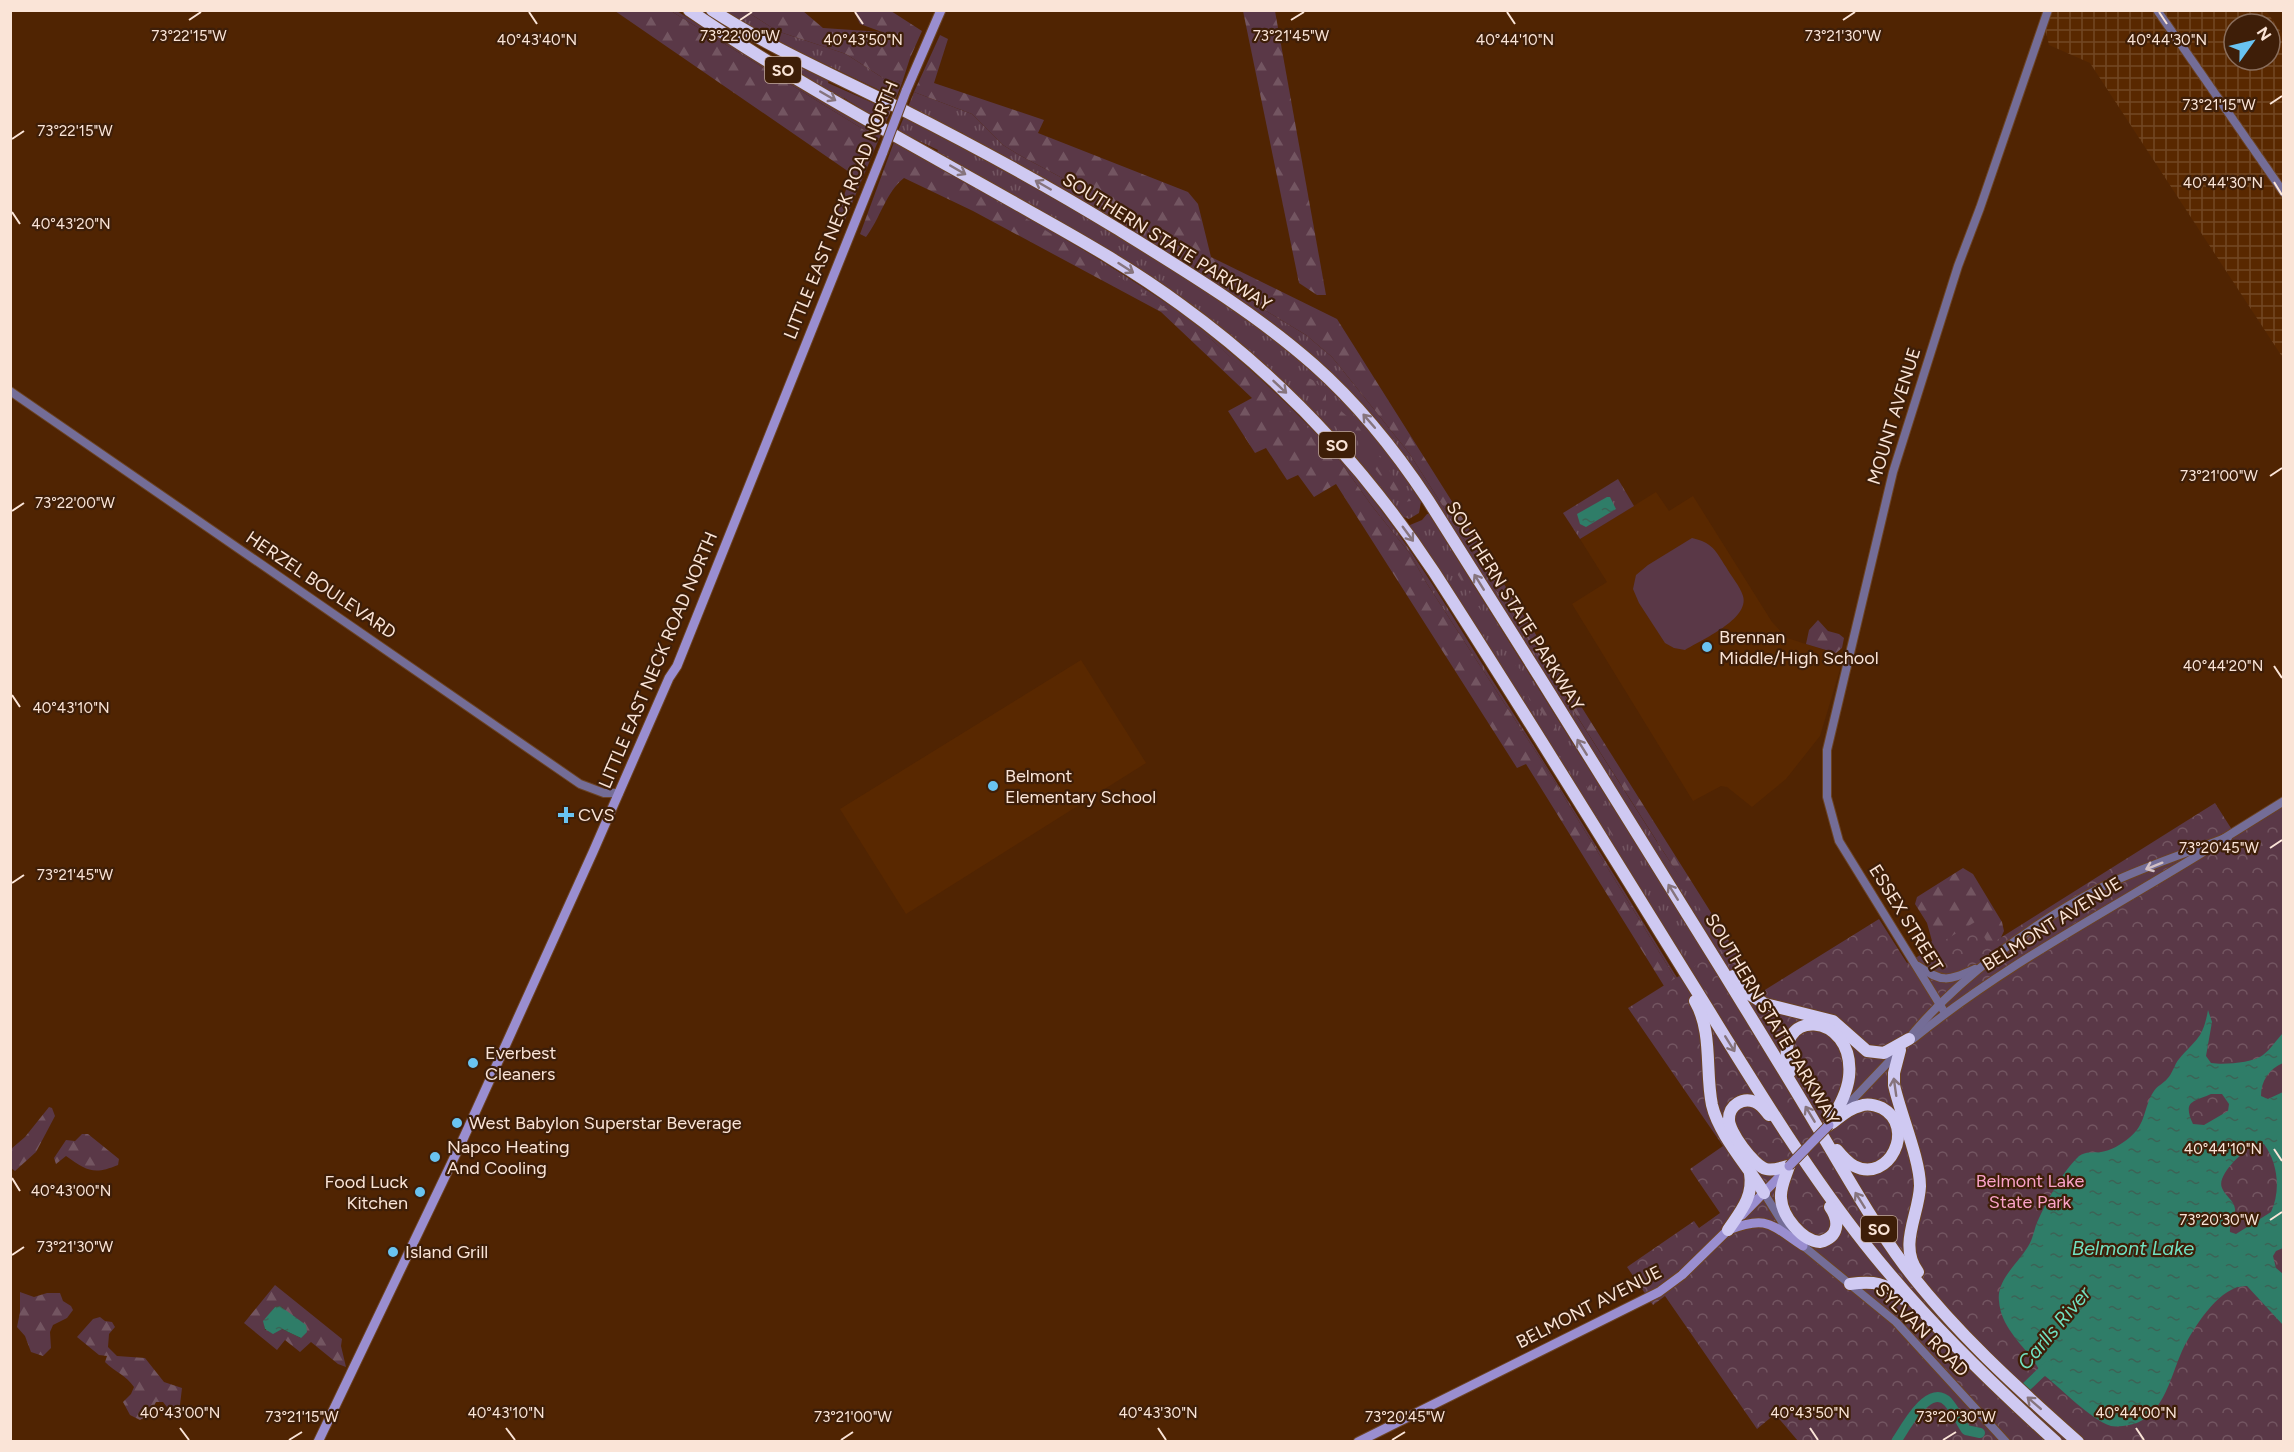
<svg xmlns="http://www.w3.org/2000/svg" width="2294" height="1452" font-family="Figtree,sans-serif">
  <defs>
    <pattern id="industrial-grid" width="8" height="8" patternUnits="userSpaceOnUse" patternTransform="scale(1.5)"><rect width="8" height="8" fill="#592800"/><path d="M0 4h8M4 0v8" fill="none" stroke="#724724"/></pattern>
    <pattern id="grass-tufts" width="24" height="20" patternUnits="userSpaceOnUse" patternTransform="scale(1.5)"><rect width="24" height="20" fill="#5a3847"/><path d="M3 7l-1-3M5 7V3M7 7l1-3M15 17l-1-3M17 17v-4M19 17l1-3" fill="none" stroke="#735561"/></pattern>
    <pattern id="forest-firs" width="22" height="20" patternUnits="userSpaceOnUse" patternTransform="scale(1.5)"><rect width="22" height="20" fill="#5a3847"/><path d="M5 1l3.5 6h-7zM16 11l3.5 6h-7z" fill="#735561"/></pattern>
    <pattern id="park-crowns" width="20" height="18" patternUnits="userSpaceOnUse" patternTransform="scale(1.5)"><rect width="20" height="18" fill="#5a3847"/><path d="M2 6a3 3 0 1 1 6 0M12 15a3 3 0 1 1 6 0" fill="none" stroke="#735561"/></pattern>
    <pattern id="water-ripples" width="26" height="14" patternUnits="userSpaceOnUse" patternTransform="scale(1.5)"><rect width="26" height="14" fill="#2f7d68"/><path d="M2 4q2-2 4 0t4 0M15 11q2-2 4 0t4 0" fill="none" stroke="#3c6356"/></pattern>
  </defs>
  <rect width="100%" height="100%" fill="#502402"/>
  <!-- built -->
  <g fill="#592800">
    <polygon points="1656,492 1669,511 1693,496 1772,622 1787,638 1844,656 1820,736 1786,779 1752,807 1727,787 1721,786 1693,801 1572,604 1607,582 1580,539"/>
    <polygon points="1081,660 1146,763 906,914 840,809"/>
  </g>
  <!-- industrial -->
  <path fill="url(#industrial-grid)" fill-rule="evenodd" d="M2041 11H2266L2284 36 2283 358 2090 63 2049 45ZM2234 24H2270V60H2234Z"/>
  <!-- grass -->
  <g fill="url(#grass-tufts)">
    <polygon points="671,11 677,11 814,97 823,100 882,133 879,139"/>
    <polygon points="722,11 746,11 777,31 846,54 886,80 897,80 902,83 896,98 757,32"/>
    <polygon points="780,57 829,80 828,83 891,111 885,124 844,98 843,99 777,62"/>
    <polygon points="914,92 972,114 1003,145 1021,156 1066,180 1081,182 1114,204 1140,217 1148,232 1159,241 1213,279 1306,335 1332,357 1409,453 1661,848 1755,989 1758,987 1759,989 1755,992 1772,1005 1734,976 1437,505 1376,419 1299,344 1239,302 962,135 963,133 954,131 908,107"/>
    <path d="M904 117C999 166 1093 219 1183 277 1227 306 1272 335 1312 370 1355 408 1390 454 1421 502L1419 513 1409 519 1401 516 1336 436 1258 359 937 153 938 150 898 131Z"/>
    <path d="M894 140C983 192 1074 241 1159 298 1214 335 1265 381 1311 428 1384 501 1437 591 1491 678 1560 787 1628 897 1695 1007L1691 1004 1545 766 1424 579 1411 555 1372 506 1340 461 1212 340 894 142Z"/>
    <polygon points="1618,479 1634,506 1580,539 1563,513"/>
    <polygon points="1427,514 1429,514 1772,1061 1800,1143 1409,528 1410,525 1422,520"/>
  </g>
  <!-- forest -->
  <g fill="url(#forest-firs)" fill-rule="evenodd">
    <polygon points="615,11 671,11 879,139 840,232 830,232 852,174"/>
    <polygon points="746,11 803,11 823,28 882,32 860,24 854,11 891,11 922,31 910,58 902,83 897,80 886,80 846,54 777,31"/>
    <polygon points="1243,11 1275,11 1326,295 1317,295 1299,283"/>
    <polygon points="940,35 948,39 934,83 1044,120 1038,133 1188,192 1198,204 1211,257 1337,319 1758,987 1755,989 1750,987 1409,453 1332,357 1306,335 1213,279 1159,241 1148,232 1140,217 1114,204 1081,182 1066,180 1021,156 1003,145 972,114 914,92"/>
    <path d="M894 142 1037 225 1121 278 1212 340 1311 431 1340 461 1372 506 1411 555 1424 579 1545 766 1691 1004 1730 1149 1727 1212 1725 1147 1664 986 1526 764 1517 768 1336 484 1314 497 1298 475 1287 480 1266 448 1255 453 1228 411 1252 398 1161 312 973 211 904 178C886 192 880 219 866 237L860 234Z"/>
    <polygon points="1307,377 1316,382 1326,394 1326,404 1333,404 1357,425 1411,501 1404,502 1393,492 1366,457 1356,438 1340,431 1329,420 1324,403 1311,393 1304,382"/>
    <path d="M1442 552C1460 570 1461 574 1471 596 1477 609 1485 609 1486 625 1471 615 1471 600 1463 584 1458 573 1449 563 1442 552Z"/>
    <polygon points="1818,620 1828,631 1839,634 1844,638 1842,648 1836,653 1806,644 1809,630"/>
    <polygon points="1511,662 1520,669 1535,696 1548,709 1561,740 1573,751 1564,753 1554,740 1542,712 1530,701 1525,687 1512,671"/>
    <polygon points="1584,779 1603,801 1623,841 1615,840 1603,821 1601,807 1590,795"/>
    <polygon points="1963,868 1973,874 2002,922 2004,931 1998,944 1925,962 1918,953 1932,941 1927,923 1915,904 1917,897"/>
    <polygon points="49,1107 52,1108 55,1116 36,1152 15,1171 11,1168 11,1149 25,1137"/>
    <path d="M82 1134H88L119 1159 118 1165C94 1175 87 1171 66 1156L56 1164 54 1158 66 1140 75 1141Z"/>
    <path d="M275 1285 342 1339 341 1346 346 1367 338 1364 311 1342 300 1352 285 1340 277 1350 244 1323ZM280 1306 283 1308 301 1338 282 1329 265 1330 264 1321 275 1307Z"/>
    <polygon points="20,1292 34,1297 47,1293 60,1293 63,1301 71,1306 73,1310 67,1318 53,1325 50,1332 51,1348 43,1356 31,1352 25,1336 17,1327 20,1312"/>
    <path d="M100 1317 105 1321 112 1322 115 1327 109 1334 108 1347 117 1356 145 1358 164 1382 182 1388 180 1405 170 1411 163 1402H156L149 1415 140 1420 130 1415 123 1402 131 1394 134 1387C126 1375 115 1372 105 1362L107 1356 99 1355 77 1337 93 1319Z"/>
  </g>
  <!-- park -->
  <polygon fill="url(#park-crowns)" points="2215,803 2236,836 2283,806 2283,1441 1798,1441 1775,1414 1757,1429 1665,1296 1653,1305 1627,1267 1694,1221 1699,1228 1720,1213 1690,1169 1723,1146 1628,1008 1730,944 1760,993 1879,919 1907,963 1975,922 1989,945"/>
  <!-- pitch -->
  <path fill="#5a3847" d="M1692 538C1713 543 1715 550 1726 567 1731 576 1740 586 1743 596 1750 619 1701 640 1685 650L1674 648 1665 643 1639 603 1633 589 1636 575 1648 565Z"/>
  <!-- water -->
  <g fill="url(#water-ripples)" fill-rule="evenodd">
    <polygon points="1607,497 1610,497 1616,509 1586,527 1580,524 1577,514"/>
    <path d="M2208 1010 2212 1022 2206 1056 2211 1063C2224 1065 2252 1063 2263 1055 2271 1049 2277 1039 2283 1033V1063C2269 1069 2261 1081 2261 1096L2268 1099 2283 1092V1248L2276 1251 2273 1256 2276 1268 2283 1274V1325L2247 1286C2221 1285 2198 1322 2186 1343 2171 1370 2166 1419 2129 1425 2124 1426 2116 1427 2111 1426 2090 1419 2063 1390 2045 1376L2041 1378 2038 1375 2040 1371C2027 1347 2001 1330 1999 1301 1996 1279 2021 1261 2030 1243 2033 1237 2034 1231 2036 1225 2045 1204 2062 1172 2079 1156 2086 1151 2093 1153 2101 1152 2110 1151 2122 1144 2129 1138 2147 1124 2143 1107 2154 1091 2157 1086 2164 1083 2167 1079 2173 1073 2174 1065 2179 1059 2196 1039 2203 1039 2208 1010ZM2211 1094H2222L2229 1104 2228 1111 2204 1125 2193 1124C2182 1100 2194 1102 2211 1094ZM2254 1144H2264C2278 1163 2281 1191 2271 1212L2236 1234 2230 1232C2229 1223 2236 1217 2235 1209 2234 1200 2225 1196 2222 1188 2216 1175 2244 1151 2254 1144Z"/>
    <polygon points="280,1306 306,1325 307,1332 301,1338 282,1329 273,1334 265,1329 263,1321 275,1307"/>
  </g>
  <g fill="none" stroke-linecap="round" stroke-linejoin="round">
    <!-- river -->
    <g stroke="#2f7d68" stroke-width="10">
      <polyline points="2026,1387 2048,1366"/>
      <path d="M1896 1442C1905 1428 1929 1382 1948 1402 1955 1410 1960 1421 1966 1430L1980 1433"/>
    </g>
    <defs>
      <g id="tertiary">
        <polyline points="2157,10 2284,193"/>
        <polyline points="10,391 580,784 604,793 619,793"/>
        <polyline points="2223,839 2284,801"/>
        <path d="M1918 966C1943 983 1947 981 1975 969"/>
        <polyline points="1945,1013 1839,841 1827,797 1827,750 1893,472 1958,266 1980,208 2048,10"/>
        <path d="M1913 1039C2005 964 2110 910 2210 848"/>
        <path d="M1906 1042C1954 981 2035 921 2104 886 2143 867 2187 853 2228 837"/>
        <polyline points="1841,1112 1898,1052"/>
        <polyline points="1764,1193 1784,1225 1796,1240 1896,1322 2006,1442"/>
      </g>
      <g id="secondary">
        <polyline points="906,91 941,10"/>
        <polyline points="1742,1215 1787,1169"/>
        <path d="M1728 1230C1767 1215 1770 1224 1803 1246"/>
        <polyline points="318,1442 464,1137 593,852 669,678 677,666 883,152"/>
        <polyline points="1358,1442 1659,1292 1682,1275 1731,1227"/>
      </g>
      <g id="motorway">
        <path d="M689 10C799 86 921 149 1036 215 1086 243 1135 271 1181 305 1282 378 1366 469 1434 572 1520 705 1603 840 1686 974 1743 1065 1798 1159 1865 1244 1922 1316 1988 1380 2056 1442"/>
        <path d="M712 10C772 49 838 77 901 109 974 146 1046 185 1116 228 1184 270 1254 312 1314 365 1358 404 1395 450 1428 500 1527 656 1625 813 1722 970 1753 1021 1785 1072 1815 1123 1844 1171 1871 1220 1904 1265 1954 1331 2016 1387 2078 1442"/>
        <polyline points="1733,976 1749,994 1765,1004 1833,1021 1867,1051 1884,1053 1909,1039"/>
        <path d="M1695 1001C1713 1032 1705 1071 1712 1105 1719 1135 1748 1166 1764 1193"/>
        <path d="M1900 1050 1894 1073V1085C1900 1113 1920 1159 1920 1186 1919 1215 1898 1245 1918 1272"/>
        <path d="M1790 1072C1769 1006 1856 1010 1849 1077 1847 1094 1837 1110 1829 1125"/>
        <path d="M1769 1115C1765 1110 1761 1104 1755 1102 1743 1097 1729 1105 1729 1119 1728 1131 1754 1166 1766 1169 1774 1171 1782 1167 1789 1166"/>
        <path d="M1832 1123C1840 1117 1849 1108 1860 1106 1867 1103 1875 1105 1882 1108 1917 1127 1889 1184 1854 1166 1847 1162 1842 1156 1837 1150"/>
        <path d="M1789 1166C1786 1176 1780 1187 1781 1198 1782 1216 1802 1241 1820 1242 1839 1237 1840 1221 1830 1207"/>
        <path d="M1728 1230C1740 1212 1754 1197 1750 1173"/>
        <path d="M1850 1284C1872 1281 1887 1282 1903 1299"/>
      </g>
    </defs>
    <!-- tertiary casing -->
    <use href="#tertiary" stroke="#6b4324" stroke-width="10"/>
    <!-- secondary casing -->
    <use href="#secondary" stroke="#6b4324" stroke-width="11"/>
    <!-- motorway casing -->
    <use href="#motorway" stroke="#6b4324" stroke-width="14"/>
    <!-- tertiary -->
    <use href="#tertiary" stroke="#746d97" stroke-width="8"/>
    <!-- secondary -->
    <use href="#secondary" stroke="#9a8ed0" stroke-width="9"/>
    <!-- motorway -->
    <use href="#motorway" stroke="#cfc9f2" stroke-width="12"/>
    <defs>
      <g id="secondary-bridge">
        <polyline points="883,152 906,91"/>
        <polyline points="1789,1166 1829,1125"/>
      </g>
    </defs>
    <!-- secondary-bridge casing -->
    <use href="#secondary-bridge" stroke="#6b4324" stroke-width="11" stroke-linecap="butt"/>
    <!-- secondary-bridge -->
    <use href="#secondary-bridge" stroke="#9a8ed0" stroke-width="9"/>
  </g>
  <!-- one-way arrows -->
  <defs><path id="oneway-shaft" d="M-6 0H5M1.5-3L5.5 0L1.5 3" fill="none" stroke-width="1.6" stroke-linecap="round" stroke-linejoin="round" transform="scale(1.5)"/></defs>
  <g stroke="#86747d">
    <use href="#oneway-shaft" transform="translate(828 96) rotate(30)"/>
    <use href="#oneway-shaft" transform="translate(958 170) rotate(30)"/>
    <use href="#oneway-shaft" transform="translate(1043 185) rotate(-150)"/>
    <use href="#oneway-shaft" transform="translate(1126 268) rotate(33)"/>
    <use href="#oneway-shaft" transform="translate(1280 387) rotate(43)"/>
    <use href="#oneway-shaft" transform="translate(1369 421) rotate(-131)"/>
    <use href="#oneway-shaft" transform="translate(1408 534) rotate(54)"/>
    <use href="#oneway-shaft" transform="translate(1479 582) rotate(-122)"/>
    <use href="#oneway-shaft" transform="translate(1582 747) rotate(-122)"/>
    <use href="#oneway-shaft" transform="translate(1673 892) rotate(-122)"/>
    <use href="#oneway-shaft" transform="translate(1730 1044) rotate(58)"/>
    <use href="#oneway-shaft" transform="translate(1895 1087) rotate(-98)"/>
    <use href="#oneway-shaft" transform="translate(1810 1114) rotate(-121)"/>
    <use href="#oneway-shaft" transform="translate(1860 1200) rotate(-122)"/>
    <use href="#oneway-shaft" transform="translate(2034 1403) rotate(-139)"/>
  </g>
  <use stroke="#d2c0c4" href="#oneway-shaft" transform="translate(2154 866) rotate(158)"/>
  <!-- ticks -->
  <path fill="none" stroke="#fae4d7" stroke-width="2" d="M529 12 537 24M855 12 863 24M1507 12 1515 24M2159 12 2167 24M189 20 201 12M740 20 752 12M1291 20 1304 12M1843 20 1855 12M2270 104 2282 96M12 139 24 131M2274 182 2282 195M12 212 20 224M2270 476 2282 468M12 511 24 503M2274 666 2282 678M12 695 20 707M2270 848 2282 840M12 883 24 875M2274 1149 2282 1161M12 1178 20 1191M2270 1220 2282 1212M12 1255 24 1247M180 1428 189 1440M506 1428 515 1440M1158 1428 1166 1440M1810 1428 1818 1440M2136 1428 2144 1440M289 1440 302 1432M841 1440 853 1432M1392 1440 1405 1432M1943 1440 1956 1432"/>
  <!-- markers -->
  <g fill="#69c3f1" stroke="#3e1e08" stroke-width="2">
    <circle cx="1707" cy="647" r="6"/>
    <circle cx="993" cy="786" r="6"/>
    <path d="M563 806h6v6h6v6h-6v6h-6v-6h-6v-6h6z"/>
    <circle cx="473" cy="1063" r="6"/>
    <circle cx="457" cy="1123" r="6"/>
    <circle cx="435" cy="1157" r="6"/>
    <circle cx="420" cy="1192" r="6"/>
    <circle cx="393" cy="1252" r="6"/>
  </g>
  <g text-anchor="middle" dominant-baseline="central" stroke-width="4.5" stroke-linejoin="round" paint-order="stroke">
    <!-- shield labels -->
    <g fill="#3e1e08" stroke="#c2a999" stroke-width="1.5">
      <rect x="765" y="57" width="36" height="26" rx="4.5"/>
      <rect x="1319" y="432" width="36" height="26" rx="4.5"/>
      <rect x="1861" y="1216" width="36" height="26" rx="4.5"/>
    </g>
    <g font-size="16" font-weight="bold" fill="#fae4d7">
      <text x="783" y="70">SO</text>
      <text x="1337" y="445">SO</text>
      <text x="1879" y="1229">SO</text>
    </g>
    <!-- street labels -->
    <g font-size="18" fill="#fae4d7" stroke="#3e1e08">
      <text transform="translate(841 210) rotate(-68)">LITTLE EAST NECK ROAD NORTH</text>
      <text transform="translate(1167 242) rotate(32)">SOUTHERN STATE PARKWAY</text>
      <text transform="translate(1894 416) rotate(-73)">MOUNT AVENUE</text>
      <text transform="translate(321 585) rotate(34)">HERZEL BOULEVARD</text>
      <text transform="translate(1515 606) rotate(58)">SOUTHERN STATE PARKWAY</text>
      <text transform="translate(658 660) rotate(-67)">LITTLE EAST NECK ROAD NORTH</text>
      <text transform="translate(1906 918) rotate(58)">ESSEX STREET</text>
      <text transform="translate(2052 924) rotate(-32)">BELMONT AVENUE</text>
      <text transform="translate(1772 1019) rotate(59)">SOUTHERN STATE PARKWAY</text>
      <text transform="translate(1589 1307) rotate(-27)">BELMONT AVENUE</text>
      <text transform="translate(1922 1330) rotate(45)">SYLVAN ROAD</text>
    </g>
    <!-- poi labels -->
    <g font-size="18" fill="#fae4d7" stroke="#3e1e08" text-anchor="start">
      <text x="1719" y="637">Brennan<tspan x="1719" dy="21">Middle/High School</tspan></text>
      <text x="1005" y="776">Belmont<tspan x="1005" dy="21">Elementary School</tspan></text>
      <text x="578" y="815">CVS</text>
      <text x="485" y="1053">Everbest<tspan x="485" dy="21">Cleaners</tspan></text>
      <text x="469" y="1123">West Babylon Superstar Beverage</text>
      <text x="447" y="1147">Napco Heating<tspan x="447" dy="21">And Cooling</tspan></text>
      <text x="408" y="1182" text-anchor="end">Food Luck<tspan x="408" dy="21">Kitchen</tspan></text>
      <text x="405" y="1252">Island Grill</text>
    </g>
    <!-- park labels -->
    <g font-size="18" fill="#faa2c8" stroke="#3e1e08">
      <text x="2030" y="1181">Belmont Lake<tspan x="2030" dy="21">State Park</tspan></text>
    </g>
    <!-- water labels -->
    <g font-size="20" font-style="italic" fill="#71e0c0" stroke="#3e1e08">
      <text x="2133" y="1248">Belmont Lake</text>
      <text transform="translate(2054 1328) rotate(-50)">Carlls River</text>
    </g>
  </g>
  <g font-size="15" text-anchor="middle" fill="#fae4d7" stroke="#3e1e08" stroke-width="4.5" stroke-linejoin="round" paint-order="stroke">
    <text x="189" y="41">73°22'15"W</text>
    <text x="740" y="41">73°22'00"W</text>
    <text x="1291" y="41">73°21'45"W</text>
    <text x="1843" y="41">73°21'30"W</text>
    <text x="537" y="45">40°43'40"N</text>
    <text x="863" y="45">40°43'50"N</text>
    <text x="1515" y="45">40°44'10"N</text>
    <text x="2167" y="45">40°44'30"N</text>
    <text x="2219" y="110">73°21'15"W</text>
    <text x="75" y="136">73°22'15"W</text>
    <text x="2223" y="188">40°44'30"N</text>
    <text x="71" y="229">40°43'20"N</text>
    <text x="2219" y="481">73°21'00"W</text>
    <text x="75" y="508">73°22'00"W</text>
    <text x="2223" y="671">40°44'20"N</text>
    <text x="71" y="713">40°43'10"N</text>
    <text x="2219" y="853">73°20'45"W</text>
    <text x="75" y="880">73°21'45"W</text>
    <text x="2223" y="1154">40°44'10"N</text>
    <text x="71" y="1196">40°43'00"N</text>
    <text x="2219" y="1225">73°20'30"W</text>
    <text x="75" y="1252">73°21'30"W</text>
    <text x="180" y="1418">40°43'00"N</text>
    <text x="506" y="1418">40°43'10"N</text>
    <text x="1158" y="1418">40°43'30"N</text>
    <text x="1810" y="1418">40°43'50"N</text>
    <text x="2136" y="1418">40°44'00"N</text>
    <text x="302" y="1422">73°21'15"W</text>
    <text x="853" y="1422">73°21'00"W</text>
    <text x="1405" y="1422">73°20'45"W</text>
    <text x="1956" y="1422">73°20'30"W</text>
  </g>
  <!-- border -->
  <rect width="2294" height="1452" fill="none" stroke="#fae4d7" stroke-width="24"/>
  <!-- north arrow -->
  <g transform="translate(2252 42) rotate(56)"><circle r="28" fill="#3e1e08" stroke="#896d5b" stroke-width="1.5"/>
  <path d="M0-4.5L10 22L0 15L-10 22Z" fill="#69c3f1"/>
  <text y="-9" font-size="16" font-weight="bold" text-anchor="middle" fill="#fae4d7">N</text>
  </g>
</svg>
